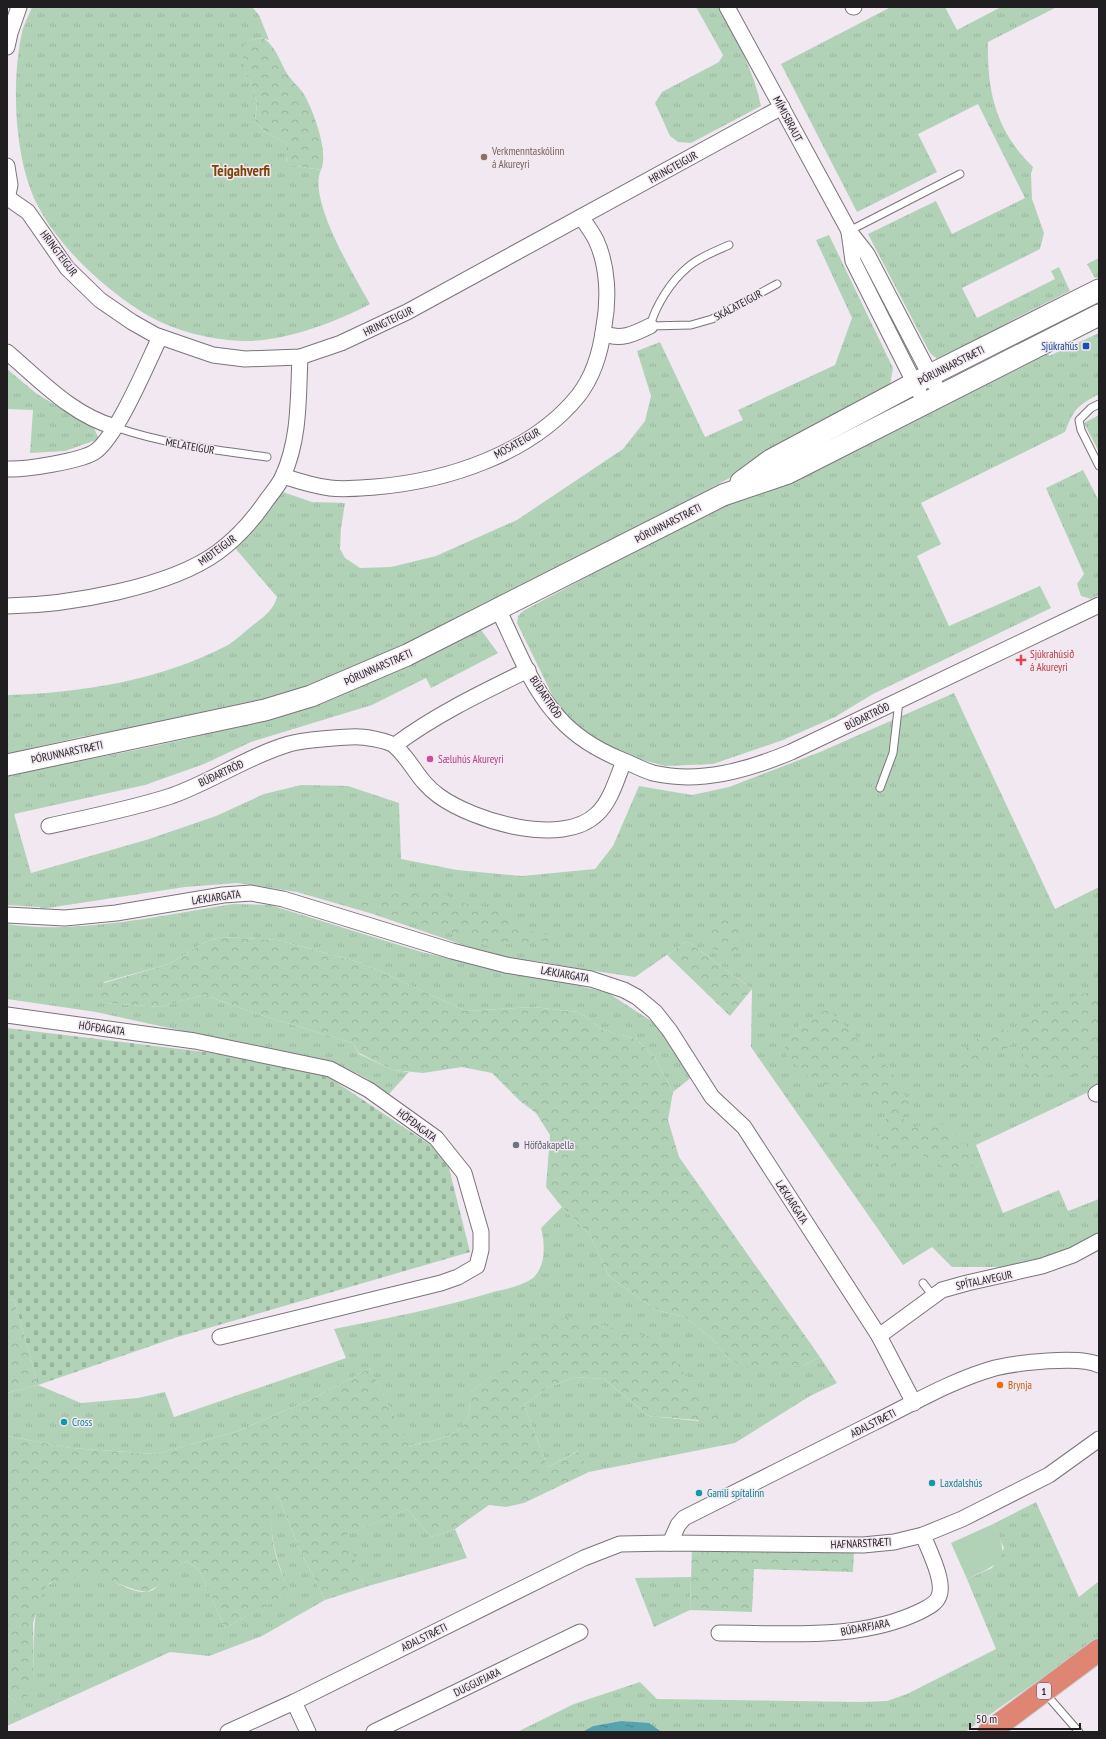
<svg xmlns="http://www.w3.org/2000/svg" width="1106" height="1739" font-family="'PT Sans Narrow',sans-serif">
  <defs>
    <pattern id="grass-tufts" width="24" height="20" patternUnits="userSpaceOnUse"><rect width="24" height="20" fill="#b2d2b8"/><path d="M3 7l-1-3M5 7V3M7 7l1-3M15 17l-1-3M17 17v-4M19 17l1-3" fill="none" stroke="#99b49e"/></pattern>
    <pattern id="forest-crowns" width="20" height="18" patternUnits="userSpaceOnUse"><rect width="20" height="18" fill="#b2d2b8"/><path d="M2 6a3 3 0 1 1 6 0M12 15a3 3 0 1 1 6 0" fill="none" stroke="#99b49e"/></pattern>
    <pattern id="cemetery-stones" width="16" height="16" patternUnits="userSpaceOnUse"><rect width="16" height="16" fill="#b2d2b8"/><path d="M2 7V4a2 2 0 0 1 4 0v3zM10 15v-3a2 2 0 0 1 4 0v3z" fill="#99b49e"/></pattern>
    <pattern id="water-ripples" width="26" height="14" patternUnits="userSpaceOnUse"><rect width="26" height="14" fill="#58a3b0"/><path d="M2 4q2-2 4 0t4 0M15 11q2-2 4 0t4 0" fill="none" stroke="#48848f"/></pattern>
  </defs>
  <rect width="100%" height="100%" fill="#f2e8f1"/>
  <!-- grass -->
  <g fill="url(#grass-tufts)">
    <path d="M32 7H252L259 15 269 40 262 38 251 40 245 73 251 82 257 103 255 121 265 132 286 143 288 150 286 161 297 166 321 170C307 199 355 277 370 304 334 323 283 342 243 341 210 340 175 331 147 315 103 289 47 237 30 188 14 143 12 79 22 32 24 24 29 15 32 7Z"/>
    <path d="M696 7H720C736 39 754 71 761 106L691 143 678 142 670 136 655 103 662 92 719 62 723 55Z"/>
    <path d="M891 7H945L957 30 1001 7H1057L988 42C987 92 996 131 1033 167L1031 174 1032 199 1044 233 1040 249 962 288 977 318 1055 279 1051 271 1059 267 1070 291 1016 318 995 330 982 344 942 363 930 353 868 234 936 201 952 234 1025 198 978 104 918 134 937 172 857 212 781 64Z"/>
    <path d="M829 235 893 368 890 385 873 401 711 488 364 668 238 709 80 737 7 754V695C81 693 162 680 228 645 236 640 244 632 252 626 262 618 274 610 277 597L235 548 260 522 280 491 312 502 345 503 341 528 340 549 345 558 360 568 391 567 436 556 517 520 623 449 645 421 651 396 637 351 660 342 705 437 743 420 738 410 835 365 852 318 816 240Z"/>
    <polygon points="1099,258 1099,277 1095,278 1087,264"/>
    <path d="M1099 333V394C1077 406 1074 409 1065 432L921 503 941 544 917 556 949 626 1040 586 1051 608 873 694 835 717 783 740 713 764 665 766 624 755 585 733 557 705 517 623 518 616 523 611 704 514 1047 351 1049 356Z"/>
    <polygon points="7,369 37,394 94,428 99,439 65,451 30,453 33,410 7,409"/>
    <polygon points="1099,415 1099,452 1084,423"/>
    <polygon points="1083,470 1099,501 1099,595 1091,599 1081,596 1077,584 1084,574 1046,488"/>
    <path d="M481 630 498 653 431 688 426 678 372 705 251 742 204 764 145 785 14 814 31 873 146 840 216 816 264 794 301 785 348 786 399 803 401 859 457 870 522 876 595 869 613 846 639 786 692 795 729 787 820 752 954 693 1055 909 1099 887V1087L976 1145 1003 1213 1059 1190 1068 1211 1099 1199V1232L1082 1243 1027 1267H952L932 1247 903 1265 751 1047 752 989 687 941 635 977 581 969 536 961 507 960 373 914 297 892 237 883 185 887 41 909 40 907 7 905V775C95 758 183 743 269 717 343 696 413 665 481 630Z"/>
    <path d="M233 904 270 905 425 953 541 976 608 993 653 1022 693 1076 673 1092 654 1056 636 1039 603 1030 579 1012 533 1007 466 1011 362 963 278 940 220 937 205 942 169 964 104 982 106 1003 159 1007 205 995 254 1013 353 1043 359 1054 393 1070 409 1072 389 1094 366 1078 342 1066 96 1012 7 999V924C77 935 163 915 233 904Z"/>
    <path d="M562 1207 590 1235 609 1276 644 1302 660 1311 685 1317 713 1340 731 1361 802 1366 820 1357 837 1383 810 1396 735 1443 589 1472 578 1451 548 1467 524 1405 547 1388 575 1377 604 1379 649 1416 699 1421 658 1339 511 1361 470 1393C470 1399 470 1407 469 1413 464 1438 429 1441 408 1446L370 1368 314 1398 238 1431 156 1454 71 1448 7 1436V1393L38 1385 81 1403 138 1398 165 1392 174 1417 346 1358 334 1329C389 1318 444 1307 497 1291 507 1289 527 1284 534 1277 546 1265 545 1243 541 1228Z"/>
    <path d="M278 1495 299 1548 325 1600 262 1636 209 1656 170 1652 7 1726V1694L15 1702 34 1684C34 1664 31 1603 44 1588 55 1577 85 1575 100 1577 115 1580 130 1593 146 1592 159 1591 162 1577 171 1570 175 1567 182 1564 187 1561L199 1570 225 1628 288 1593C281 1567 269 1544 272 1515 272 1509 276 1501 278 1495Z"/>
    <polygon points="1036,1502 1079,1597 1099,1581 1099,1638 965,1732 662,1732 657,1728 640,1723 621,1721 593,1726 582,1732 517,1732 574,1704 640,1682 657,1699 860,1702 887,1701 907,1694 996,1649 967,1579 992,1568 1004,1548 993,1524"/>
    <polygon points="407,1509 431,1537 455,1529 467,1558 365,1587 345,1535"/>
    <polygon points="691,1577 690,1610 654,1627 635,1578"/>
  </g>
  <!-- forest -->
  <g fill="url(#forest-crowns)">
    <path d="M262 38C274 43 280 61 286 72 291 81 300 87 305 96 314 113 329 153 321 170L297 166 288 167C285 159 288 152 286 143L265 132 255 121 257 103 251 82 245 73 242 47 251 40Z"/>
    <polygon points="434,888 461,903 502,909 533,932 553,936 556,941 523,942 488,946 445,930 357,906 364,899"/>
    <polygon points="731,918 740,922 743,937 741,948 732,955 710,948 707,934 716,922"/>
    <polygon points="220,937 278,940 362,963 466,1011 533,1007 579,1012 603,1030 636,1039 654,1056 673,1092 668,1120 679,1157 820,1357 802,1366 753,1368 731,1361 713,1340 685,1317 660,1311 644,1302 609,1276 590,1235 562,1207 546,1187 550,1135 536,1113 520,1101 492,1073 462,1067 423,1073 393,1070 359,1053 353,1043 254,1013 205,995 159,1007 106,1003 99,998 104,983 169,964 205,942"/>
    <polygon points="687,941 752,989 730,1016 667,955"/>
    <polygon points="1096,990 1099,990 1099,1071 1081,1077 1056,1073 1034,1081 1025,1067 1019,1033 1034,1008"/>
    <path d="M828 1009 857 1037 861 1051C891 1059 899 1084 912 1109L902 1116 908 1129 932 1122 946 1125 971 1150 973 1166 956 1174 909 1148 899 1151 895 1168 879 1174 873 1158 881 1128 891 1111 874 1097 811 1080 787 1056 785 1047 800 1023Z"/>
    <path d="M1001 1029 1008 1031 1011 1039V1045C1003 1053 993 1053 984 1059 974 1066 971 1074 964 1083L958 1085C954 1071 961 1051 972 1042 979 1036 993 1033 1001 1029Z"/>
    <polygon points="14,1299 38,1385 7,1393 7,1301"/>
    <path d="M566 1316 658 1339 722 1422 649 1416 604 1379 575 1377 547 1388 524 1405 548 1467 579 1451 589 1472 524 1503 506 1507 489 1505 455 1529 431 1537 407 1509 346 1535 365 1587 325 1600 299 1548 278 1495C264 1531 276 1559 289 1593L225 1628 199 1570 187 1561 170 1571 158 1586 147 1592 136 1590 99 1577 69 1578 50 1583 43 1590 33 1623 34 1684 27 1697 15 1702 7 1694V1436L71 1448 156 1454 238 1431 314 1398 370 1368 409 1446C429 1441 464 1438 469 1413 470 1407 470 1399 470 1393Z"/>
    <polygon points="692,1546 854,1551 853,1572 754,1569 752,1612 690,1610"/>
  </g>
  <!-- cemetery -->
  <polygon fill="url(#cemetery-stones)" points="7,1028 229,1055 306,1070 330,1078 435,1148 449,1168 470,1252 174,1338 38,1385 14,1299 7,1301"/>
  <!-- park -->
  <path fill="#b2d2b8" d="M993 1524C1013 1560 999 1564 967 1579L951 1543Z"/>
  <!-- water -->
  <polygon fill="url(#water-ripples)" points="621,1721 649,1723 662,1732 582,1732 593,1726"/>
  <g fill="none" stroke-linecap="round" stroke-linejoin="round">
    <defs>
      <g id="lane">
        <polyline points="849,231 960,174"/>
        <path d="M729 245C716 251 699 257 688 267 671 281 656 305 650 326L691 325 712 319 777 284"/>
        <polyline points="1099,404 1091,408 1079,420 1081,430 1099,466"/>
        <path d="M115 427C164 444 215 450 267 457"/>
        <polyline points="880,788 893,753 899,701"/>
        <polyline points="923,1283 933,1296"/>
        <polyline points="1045,1693 1079,1732"/>
      </g>
      <g id="street">
        <polyline points="727,7 849,231 867,254 941,396"/>
        <polyline points="853,7 854,7"/>
        <polyline points="7,47 10,33 19,7"/>
        <polyline points="7,166 10,185 7,199"/>
        <polyline points="8,198 28,212 67,268 100,300 132,322 155,335 213,355 245,359 300,357 341,343 407,312 782,107"/>
        <polyline points="849,232 853,261 919,392"/>
        <path d="M603 333C620 341 634 334 650 326"/>
        <path d="M7 352C40 380 72 415 115 427"/>
        <path d="M7 469C24 470 83 461 96 451 118 434 147 364 160 337"/>
        <path d="M283 476C298 481 314 486 330 488 345 490 361 488 375 487 447 481 531 454 578 396 593 377 601 350 604 326 609 298 608 266 596 240 592 232 586 224 581 217"/>
        <path d="M7 606C67 605 169 588 218 552 237 538 253 520 266 501 272 493 279 485 283 476 300 438 298 398 300 357"/>
        <path d="M498 609C515 643 529 683 554 712 572 735 595 749 622 760 632 764 643 770 653 773 700 784 748 770 791 752L1099 605"/>
        <path d="M395 745C435 715 483 692 528 670"/>
        <path d="M49 826C89 817 131 809 171 796 211 782 248 756 289 744 309 739 331 738 351 737 361 736 389 740 396 747 413 763 418 781 439 796 474 821 562 848 597 814 611 801 617 778 624 761"/>
        <polyline points="7,915 65,918 116,913 223,895 251,893 283,899 452,951 506,965 591,979 624,990 637,997 655,1012 670,1031 712,1097 744,1127 879,1336 914,1403"/>
        <polyline points="7,1015 195,1041 330,1069 369,1090 436,1138 464,1173 481,1232 481,1250 477,1266 458,1277 441,1283 220,1337"/>
        <polyline points="1096,1094 1099,1092"/>
        <polyline points="879,1336 942,1290 967,1283 1042,1266 1073,1255 1099,1241"/>
        <path d="M670 1543 678 1525 684 1518C747 1486 810 1455 873 1423 912 1404 952 1380 995 1368 1016 1363 1080 1355 1099 1365"/>
        <path d="M719 1633C785 1633 860 1641 921 1611 927 1608 937 1603 939 1596 945 1581 929 1551 923 1535"/>
        <polyline points="294,1702 308,1732"/>
        <polyline points="228,1732 294,1702 584,1558 620,1544 670,1543 863,1545 894,1542 923,1535 962,1519 1049,1475 1099,1439"/>
        <polyline points="374,1732 580,1632"/>
      </g>
      <g id="secondary">
        <polyline points="741,482 771,460 930,375 1099,290"/>
        <polyline points="7,765 265,710 311,696 407,655 723,495 788,473 1099,315"/>
      </g>
      <polyline id="highway" points="989,1732 1099,1650"/>
    </defs>
    <!-- lane casing -->
    <use href="#lane" stroke="#7b737a" stroke-width="9"/>
    <!-- street casing -->
    <use href="#street" stroke="#7b737a" stroke-width="17"/>
    <!-- secondary casing -->
    <use href="#secondary" stroke="#7b737a" stroke-width="23"/>
    <!-- highway casing -->
    <use href="#highway" stroke="#cac9ca" stroke-width="24"/>
    <!-- lane -->
    <use href="#lane" stroke="#fff" stroke-width="7"/>
    <!-- street -->
    <use href="#street" stroke="#fff" stroke-width="15"/>
    <!-- secondary -->
    <use href="#secondary" stroke="#fff" stroke-width="21"/>
    <!-- highway -->
    <use href="#highway" stroke="#de8574" stroke-width="22"/>
  </g>
  <!-- markers -->
  <circle fill="#8d6e63" stroke="#f2e8f1" stroke-width="1.5" cx="484" cy="157" r="4"/>
  <rect fill="#1a4fb4" stroke="#f2e8f1" stroke-width="1.5" x="1082" y="342" width="8" height="8" rx="2"/>
  <path fill="#e0444e" stroke="#f2e8f1" stroke-width="1.5" d="M1019 654h4v4h4v4h-4v4h-4v-4h-4v-4h4z"/>
  <circle fill="#d1479c" stroke="#f2e8f1" stroke-width="1.5" cx="430" cy="759" r="4"/>
  <circle fill="#6b7280" stroke="#f2e8f1" stroke-width="1.5" cx="516" cy="1145" r="4"/>
  <circle fill="#e8710a" stroke="#f2e8f1" stroke-width="1.5" cx="1000" cy="1385" r="4"/>
  <g fill="#0f9aa8" stroke="#f2e8f1" stroke-width="1.5">
    <circle cx="64" cy="1422" r="4"/>
    <circle cx="932" cy="1483" r="4"/>
    <circle cx="699" cy="1493" r="4"/>
  </g>
  <g text-anchor="middle" dominant-baseline="central" stroke-width="3" stroke-linejoin="round" paint-order="stroke">
    <!-- shield labels -->
    <rect fill="#f2e8f1" stroke="#605b5f" stroke-width="1" x="1037" y="1683" width="14" height="16" rx="3"/>
    <g font-size="10" font-weight="bold" fill="#211e21">
      <text x="1044" y="1691">1</text>
    </g>
    <!-- street labels -->
    <g font-size="11" fill="#211e21" stroke="#f2e8f1">
      <text transform="translate(788 119) rotate(62)">MÍMISBRAUT</text>
      <text transform="translate(673 167) rotate(-29)">HRINGTEIGUR</text>
      <text transform="translate(59 253) rotate(53)">HRINGTEIGUR</text>
      <text transform="translate(738 305) rotate(-28)">SKÁLATEIGUR</text>
      <text transform="translate(388 321) rotate(-26)">HRINGTEIGUR</text>
      <text transform="translate(951 365) rotate(-27)">ÞÓRUNNARSTRÆTI</text>
      <text transform="translate(517 443) rotate(-29)">MOSATEIGUR</text>
      <text transform="translate(190 446) rotate(10)">MELATEIGUR</text>
      <text transform="translate(668 523) rotate(-27)">ÞÓRUNNARSTRÆTI</text>
      <text transform="translate(217 550) rotate(-36)">MIÐTEIGUR</text>
      <text transform="translate(378 667) rotate(-24)">ÞÓRUNNARSTRÆTI</text>
      <text transform="translate(546 697) rotate(56)">BÚÐARTRÖÐ</text>
      <text transform="translate(867 716) rotate(-26)">BÚÐARTRÖÐ</text>
      <text transform="translate(67 752) rotate(-12)">ÞÓRUNNARSTRÆTI</text>
      <text transform="translate(221 773) rotate(-25)">BÚÐARTRÖÐ</text>
      <text transform="translate(216 897) rotate(-8)">LÆKJARGATA</text>
      <text transform="translate(565 974) rotate(10)">LÆKJARGATA</text>
      <text transform="translate(102 1028) rotate(8)">HÖFÐAGATA</text>
      <text transform="translate(417 1125) rotate(37)">HÖFÐAGATA</text>
      <text transform="translate(792 1202) rotate(57)">LÆKJARGATA</text>
      <text transform="translate(984 1280) rotate(-12)">SPÍTALAVEGUR</text>
      <text transform="translate(873 1423) rotate(-27)">AÐALSTRÆTI</text>
      <text transform="translate(861 1543) rotate(-3)">HAFNARSTRÆTI</text>
      <text transform="translate(865 1627) rotate(-11)">BÚÐARFJARA</text>
      <text transform="translate(424 1637) rotate(-26)">AÐALSTRÆTI</text>
      <text transform="translate(477 1682) rotate(-26)">DUGGUFJARA</text>
    </g>
    <!-- education labels -->
    <g font-size="11" fill="#785e54" stroke="#f2e8f1" text-anchor="start">
      <text x="492" y="151">Verkmenntaskólinn<tspan x="492" dy="13">á Akureyri</tspan></text>
    </g>
    <!-- transit labels -->
    <g font-size="11" fill="#164399" stroke="#f2e8f1" text-anchor="end">
      <text x="1078" y="346">Sjúkrahús</text>
    </g>
    <!-- health labels -->
    <g font-size="11" fill="#be3a42" stroke="#f2e8f1" text-anchor="start">
      <text x="1030" y="654">Sjúkrahúsið<tspan x="1030" dy="13">á Akureyri</tspan></text>
    </g>
    <!-- hotel labels -->
    <g font-size="11" fill="#b23c85" stroke="#f2e8f1" text-anchor="start">
      <text x="438" y="759">Sæluhús Akureyri</text>
    </g>
    <!-- worship labels -->
    <g font-size="11" fill="#5b616d" stroke="#f2e8f1" text-anchor="start">
      <text x="524" y="1145">Höfðakapella</text>
    </g>
    <!-- food labels -->
    <g font-size="11" fill="#c56008" stroke="#f2e8f1" text-anchor="start">
      <text x="1008" y="1385">Brynja</text>
    </g>
    <!-- culture labels -->
    <g font-size="11" fill="#0d838f" stroke="#f2e8f1" text-anchor="start">
      <text x="72" y="1422">Cross</text>
      <text x="940" y="1483">Laxdalshús</text>
      <text x="707" y="1493">Gamli spítalinn</text>
    </g>
    <!-- district labels -->
    <g font-size="15" font-weight="bold" fill="#7a4406" stroke="#f2e8f1">
      <text x="241" y="170">Teigahverfi</text>
    </g>
  </g>
  <!-- border -->
  <rect width="1106" height="1739" fill="none" stroke="#211e21" stroke-width="16"/>
  <!-- scale -->
  <path d="M970 1723v6h110v-6" fill="none" stroke="#211e21" stroke-width="2"/>
  <text x="976" y="1723" font-size="12" fill="#211e21" stroke="#f2e8f1" stroke-width="3" paint-order="stroke">50 m</text>
</svg>
